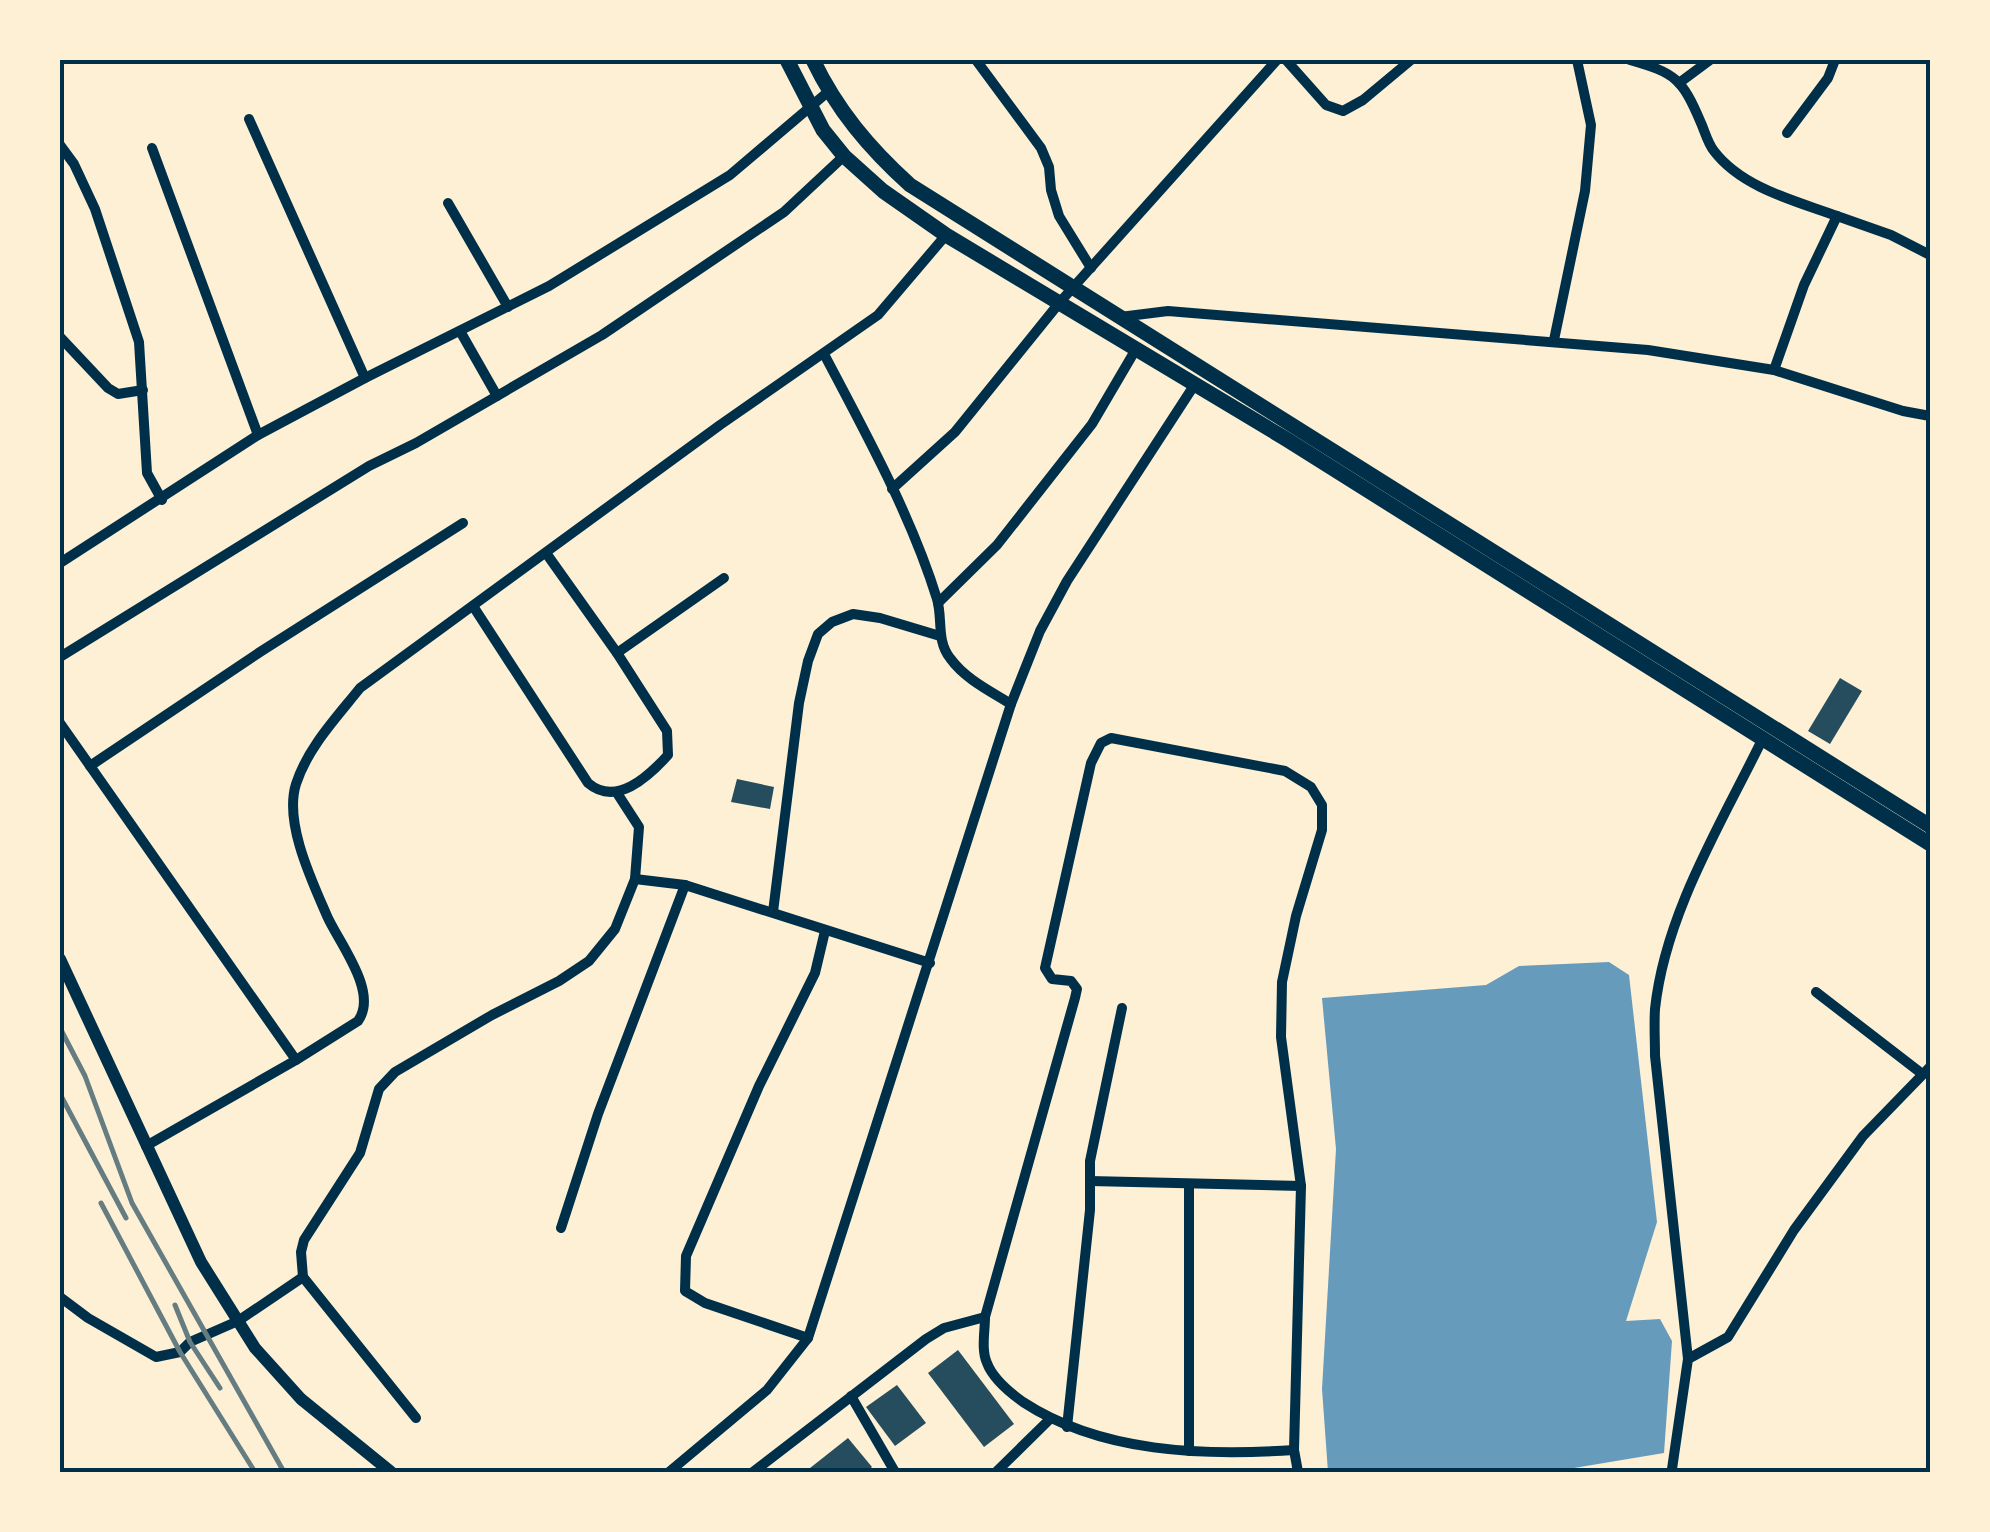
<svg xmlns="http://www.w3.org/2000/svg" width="1990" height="1532" font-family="Helvetica,sans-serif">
  <rect width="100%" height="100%" fill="#fdf0d5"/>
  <!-- water -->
  <polygon fill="#669bbc" points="1609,962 1629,975 1657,1222 1626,1321 1660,1319 1672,1341 1664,1453 1550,1472 1328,1472 1322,1389 1336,1149 1322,998 1486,985 1519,966"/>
  <!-- building -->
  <g fill="#264d5e">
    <polygon points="1840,678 1862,691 1830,744 1808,731"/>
    <polygon points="737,779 774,787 770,809 731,802"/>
    <polygon points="958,1350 1014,1424 984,1447 928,1373"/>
    <polygon points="897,1385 926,1423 895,1446 866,1407"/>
    <polygon points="848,1438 872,1467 866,1472 805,1472"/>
  </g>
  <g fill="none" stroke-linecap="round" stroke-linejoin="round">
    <!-- minor -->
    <g stroke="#003049" stroke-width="10">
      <polyline points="976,60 1041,148 1049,167 1051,190 1059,216 1091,268"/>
      <polyline points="1286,60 1326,105 1343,111 1363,100 1411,60"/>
      <path d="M1630 60C1675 73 1682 78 1701 123 1705 132 1708 144 1714 151 1742 188 1796 201 1837 216"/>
      <polyline points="1679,83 1710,60"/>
      <polyline points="249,119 365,378"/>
      <polyline points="1787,133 1828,78 1835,60"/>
      <polyline points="60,145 74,164 95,209 139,342 147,473 162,500"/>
      <polyline points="152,148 258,435"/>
      <polyline points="448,203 508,307"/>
      <polyline points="1120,317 1168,311 1192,313 1648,350 1774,370 1903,411 1930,416"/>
      <polyline points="460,331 497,396"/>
      <polyline points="60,337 108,388 118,394 143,390"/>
      <polyline points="1554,340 1585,191 1591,125 1577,60"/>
      <path d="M824 354C865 432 911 515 937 599 943 619 936 640 950 658 965 679 990 691 1011 704"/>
      <polyline points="1774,370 1804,285 1837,216 1891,235 1930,255"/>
      <polyline points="892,489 955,432 1060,302 1277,60"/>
      <polyline points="60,563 258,435 365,378 549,286 730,175 829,91"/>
      <polyline points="938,603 997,545 1092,424 1136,349"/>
      <path d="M473 606 588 783C616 807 648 777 668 755L667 731 617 653 546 553"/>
      <polyline points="617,653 724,578"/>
      <polyline points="60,657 369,466 416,443 602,335 784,212 844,156"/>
      <polyline points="60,723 296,1060"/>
      <polyline points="90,766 260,652 463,523"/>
      <polyline points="617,793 639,827 635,879"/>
      <polyline points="773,912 799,703 808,661 818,634 832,622 853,614 880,618 940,636"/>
      <polyline points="1816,992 1921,1073"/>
      <path d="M146 1146 296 1060 358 1021C379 992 339 943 327 916 311 879 284 822 296 784 308 747 337 717 360 688L720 425 878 315 946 235"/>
      <polyline points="1090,1181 1301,1186"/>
      <polyline points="1189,1186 1189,1451"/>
      <polyline points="561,1228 598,1114 685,885 930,963"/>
      <polyline points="60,1297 88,1318 156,1357 180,1352 190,1342 238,1321 303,1277"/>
      <path d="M985 1317C985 1331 981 1350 987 1363 993 1379 1009 1392 1023 1402 1101 1453 1203 1456 1294 1450"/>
      <polyline points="808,1338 705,1303 685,1291 686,1256 759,1086 815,973 825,931"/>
      <path d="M1688 1359 1655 1056C1655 1040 1654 1024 1655 1009 1665 914 1721 824 1762 740"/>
      <polyline points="851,1396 895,1472"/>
      <polyline points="416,1418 303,1277 301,1252 304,1240 360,1153 379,1089 395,1072 492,1015 559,981 589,961 615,929 635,879 685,885"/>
      <polyline points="1067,1427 1090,1210 1090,1161 1122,1008"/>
      <polyline points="1672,1469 1688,1359 1728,1337 1794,1230 1863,1136 1930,1067"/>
      <polyline points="669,1472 767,1390 808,1338 1011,704 1040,631 1067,581 1195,384"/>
      <polyline points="753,1472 926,1339 944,1328 985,1317 1075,998 1077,989 1071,981 1052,979 1045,968 1091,763 1101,743 1111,738 1285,771 1311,787 1322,805 1322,830 1296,916 1282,982 1281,1037 1301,1186 1294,1450 1298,1472"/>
      <polyline points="996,1472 1050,1419"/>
    </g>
    <!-- tertiary -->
    <polyline stroke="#003049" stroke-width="12" points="60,959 201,1262 255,1348 301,1399 391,1472"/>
    <!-- secondary -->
    <g stroke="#003049" stroke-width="15">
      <polyline points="787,60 823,130 844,156 883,191 946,235 1286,439 1930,844"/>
      <path d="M813 60C837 110 869 148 910 185L1930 826"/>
    </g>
    <!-- rail -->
    <g stroke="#657d81" stroke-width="5">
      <polyline points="60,1028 85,1076 132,1203 284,1472"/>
      <polyline points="60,1094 126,1218"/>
      <polyline points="101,1203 180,1352 255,1472"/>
      <polyline points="175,1305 190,1342 220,1388"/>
    </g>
  </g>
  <!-- border -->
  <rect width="1990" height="1532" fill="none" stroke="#fdf0d5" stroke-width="125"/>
  <rect x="62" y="62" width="1866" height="1408" fill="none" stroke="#003049" stroke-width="4"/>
</svg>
